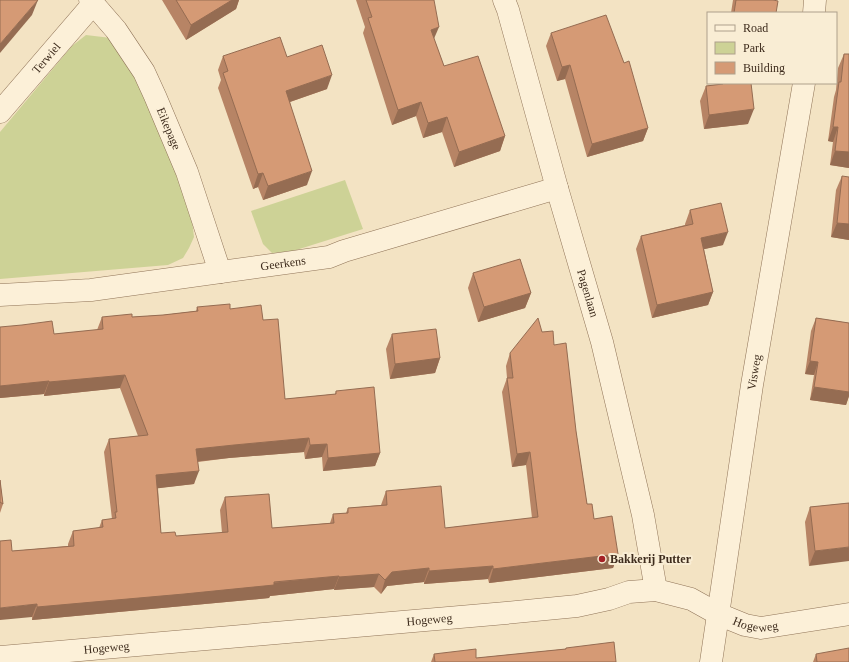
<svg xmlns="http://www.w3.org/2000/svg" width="849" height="662" font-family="'Times New Roman',serif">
  <rect width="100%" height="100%" fill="#f3e3c3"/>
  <!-- green -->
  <g fill="#cdd296">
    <polygon points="86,35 111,38 151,105 173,163 192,220 194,237 189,248 183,258 168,265 0,279 0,132 72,46"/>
    <polygon points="345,180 363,229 293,251 272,253 263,244 251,211"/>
  </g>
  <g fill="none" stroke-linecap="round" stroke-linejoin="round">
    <defs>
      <g id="minor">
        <path id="s1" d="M90 0 116 30 144 72 155 96 187 172 220 272"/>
        <path id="s2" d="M504 0 508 10 557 188 602 342 643 515 656 590"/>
        <polyline points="814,13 815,0"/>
        <path id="s3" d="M0 112 93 4"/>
        <path id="s4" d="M0 295 91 290 329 257 344 251 557 188"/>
        <path id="s5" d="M0 657 506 613 577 606 609 599 629 592 656 590 691 599 718 614 745 625 761 628 849 614"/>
        <path id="s6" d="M711 662 752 385 804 83"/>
      </g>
    </defs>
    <!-- minor casing -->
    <use href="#minor" stroke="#907458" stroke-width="23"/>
    <!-- minor -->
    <use href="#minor" stroke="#fcf0d8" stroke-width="22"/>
  </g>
  <!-- wall -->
  <g fill="#b78465">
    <polygon points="162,0 239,0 236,9 186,40"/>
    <polygon points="356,0 434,0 434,39 444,66 505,136 500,151 454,167 442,132 423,138 416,116 392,125 363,33 365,27"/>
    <polygon points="733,0 773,0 776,13 731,13"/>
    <polygon points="551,33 624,63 648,128 643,141 587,157 565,79 557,81 546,46"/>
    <polygon points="844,54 849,168 830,165 833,142 828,141 834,97 836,90 838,68"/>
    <polygon points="223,56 287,57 327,89 290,102 307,185 263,200 258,187 253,189 218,88 221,80 218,70"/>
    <polygon points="720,83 751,83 748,124 704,129 700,101 706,86 720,84"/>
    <polygon points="842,176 849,240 831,237 836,190"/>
    <polygon points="690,210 723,245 704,249 713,292 708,305 652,318 636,249 641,236 685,225 685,224"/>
    <polygon points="473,273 531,293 525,308 478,322 468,288"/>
    <polygon points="197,307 230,309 263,320 285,399 335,394 336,391 380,453 375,466 323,471 322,457 305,459 304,452 229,458 198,462 194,484 158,488 161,533 176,536 222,533 220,510 225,497 272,528 330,523 333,514 346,513 348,508 381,505 386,491 445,528 532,518 526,465 512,467 502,392 507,378 506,366 510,353 542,332 554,345 576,431 587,504 594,519 618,554 613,568 489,583 488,579 424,584 424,582 387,586 381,594 374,587 334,590 334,589 270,596 269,598 32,620 32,617 12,551 68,546 68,544 73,531 99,528 102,520 112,519 104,452 109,439 138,436 120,388 44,396 44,394 0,398 0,327 54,334 97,330 102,317 132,317 163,315 196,311"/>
    <polygon points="816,318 849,323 849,396 846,405 810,400 814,375 805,374 811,331"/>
    <polygon points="392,334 440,358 435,373 390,379 386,349"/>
    <polygon points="0,480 3,504 0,513"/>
    <polygon points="849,503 809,566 805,522 810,507"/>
    <polygon points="566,648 616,662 431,662 434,654 476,658 565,649"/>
    <polygon points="816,654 849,662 813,662"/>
  </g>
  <!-- shaded-wall -->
  <g fill="#956c52">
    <polygon points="38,0 32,15 0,53 0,44"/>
    <polygon points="232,0 239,0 236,9 186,40 191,25"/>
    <polygon points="439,27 433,41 431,30"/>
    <polygon points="570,65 565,79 557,81 562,67"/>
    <polygon points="332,75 327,89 281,105 286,91"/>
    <polygon points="421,102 416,116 392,125 398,110"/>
    <polygon points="754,109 748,124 704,129 709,115"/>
    <polygon points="447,117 442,132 423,138 428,123"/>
    <polygon points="833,127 838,127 833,142 828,141"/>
    <polygon points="648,128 643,141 587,157 592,144"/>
    <polygon points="505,136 500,151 454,167 459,152"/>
    <polygon points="835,151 849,152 849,168 830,165"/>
    <polygon points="312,171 307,185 263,200 268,186"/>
    <polygon points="263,173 258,187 253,189 258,174"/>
    <polygon points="837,223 849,224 849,240 831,237"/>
    <polygon points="728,232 723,245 696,251 701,238"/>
    <polygon points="713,292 708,305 652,318 657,305"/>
    <polygon points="531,293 525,308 478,322 484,307"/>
    <polygon points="440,358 435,373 390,379 395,364"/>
    <polygon points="810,361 818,362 814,375 805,374"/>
    <polygon points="125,375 120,388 44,396 49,382"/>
    <polygon points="49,381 44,394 0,398 0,386"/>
    <polygon points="814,387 849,392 849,396 846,405 810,400"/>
    <polygon points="309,438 304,452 229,458 192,462 196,449 234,445"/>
    <polygon points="327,444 322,457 305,459 310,445"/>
    <polygon points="530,452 526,465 512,467 517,454"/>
    <polygon points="380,453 375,466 323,471 328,458"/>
    <polygon points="199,471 194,484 152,489 156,475"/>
    <polygon points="849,547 849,561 809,566 815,551"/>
    <polygon points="618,554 613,568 489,583 493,569"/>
    <polygon points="493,566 488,579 424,584 429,571"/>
    <polygon points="429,568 424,582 387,586 381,594 385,580 392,572"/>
    <polygon points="379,574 374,587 334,590 339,577"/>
    <polygon points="339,576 334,589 270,596 269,598 32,620 37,607"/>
    <polygon points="37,604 32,617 0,620 0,608"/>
  </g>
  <!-- building -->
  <g fill="#d59a75" stroke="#956c52">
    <polygon points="0,0 38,0 0,44"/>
    <polygon points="176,0 232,0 191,25"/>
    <polygon points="366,0 434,0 439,27 431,30 444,66 478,56 505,136 459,152 447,117 428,123 421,102 398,110 368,18 372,17"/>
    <polygon points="736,0 773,0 778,1 776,13 734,13"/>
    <polygon points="606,15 624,63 629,61 648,128 592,144 570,65 562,67 551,33"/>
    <polygon points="280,37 287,57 322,45 332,75 286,91 312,171 268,186 263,173 258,174 223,73 228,71 223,56"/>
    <polygon points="844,54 849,54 849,152 835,151 838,127 833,127 839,82 841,82"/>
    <polygon points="723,83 751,83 754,109 709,115 706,86 723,84"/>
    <polygon points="842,176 849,177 849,224 837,223"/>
    <polygon points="721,203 728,232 701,238 713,292 657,305 641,236 693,224 690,210"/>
    <polygon points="520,259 531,293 484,307 473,273"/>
    <polygon points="230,304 230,309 261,305 263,320 278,319 285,399 336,394 336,391 374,387 380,453 328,458 327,444 310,445 309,438 234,445 196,449 199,471 156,475 161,533 175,532 176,536 228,532 225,497 269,494 272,528 334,523 333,514 348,513 348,508 387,505 386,491 441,486 445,528 538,517 530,452 517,454 507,378 513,378 510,353 538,318 542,332 553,331 554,345 566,343 576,431 587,504 592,504 594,519 612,516 618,554 493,569 493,566 429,571 429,568 392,572 385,580 379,574 339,577 339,576 274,582 274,585 184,594 37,607 37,604 0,608 0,541 11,540 12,551 74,546 73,531 103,527 102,520 116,518 115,512 117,512 109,439 148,435 125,375 49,382 49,381 0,386 0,327 22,325 52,321 54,334 103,329 102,317 132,314 132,317 163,315 198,311 197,307"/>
    <polygon points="816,318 849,323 849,392 814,387 818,362 810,361"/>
    <polygon points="436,329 440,358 395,364 392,334"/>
    <polygon points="0,480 3,504 0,502"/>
    <polygon points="849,503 849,547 815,551 810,507"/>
    <polygon points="614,642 616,662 435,662 434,654 476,649 476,658 566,649 566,648"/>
    <polygon points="849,648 849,662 817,662 816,654"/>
  </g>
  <!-- markers -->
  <circle fill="#a52126" stroke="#f9edd4" stroke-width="1.5" cx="602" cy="559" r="4"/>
  <g text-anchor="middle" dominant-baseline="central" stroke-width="4" stroke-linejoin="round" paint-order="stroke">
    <!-- street labels -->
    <g font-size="12" fill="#3e2c1d" stroke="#f9edd4">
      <text stroke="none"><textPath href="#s3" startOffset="71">Terwiel</textPath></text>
      <text stroke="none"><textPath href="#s1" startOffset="152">Eikepage</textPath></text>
      <text stroke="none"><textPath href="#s4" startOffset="285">Geerkens</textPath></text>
      <text stroke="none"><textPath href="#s2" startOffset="305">Pagenlaan</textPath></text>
      <text stroke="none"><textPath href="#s6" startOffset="293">Visweg</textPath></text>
      <text stroke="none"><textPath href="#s5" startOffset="431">Hogeweg</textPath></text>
      <text stroke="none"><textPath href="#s5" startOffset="767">Hogeweg</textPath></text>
      <text stroke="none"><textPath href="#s5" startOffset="107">Hogeweg</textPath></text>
    </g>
    <!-- poi labels -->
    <g font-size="12" font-weight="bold" fill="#3e2c1d" stroke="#f9edd4" text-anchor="start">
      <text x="610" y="559">Bakkerij Putter</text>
    </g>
  </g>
  <!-- legend -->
  <rect x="707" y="12" width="130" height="72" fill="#f9edd4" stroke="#aea08b"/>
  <rect x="715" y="25" width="20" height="6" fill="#fcf0d8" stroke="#aea08b"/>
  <text x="743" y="32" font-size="12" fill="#3e2c1d">Road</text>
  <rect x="715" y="42" width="20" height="12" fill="#cdd296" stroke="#aea08b"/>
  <text x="743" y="52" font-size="12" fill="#3e2c1d">Park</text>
  <rect x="715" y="62" width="20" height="12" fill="#d59a75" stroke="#aea08b"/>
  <text x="743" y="72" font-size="12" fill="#3e2c1d">Building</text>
</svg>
